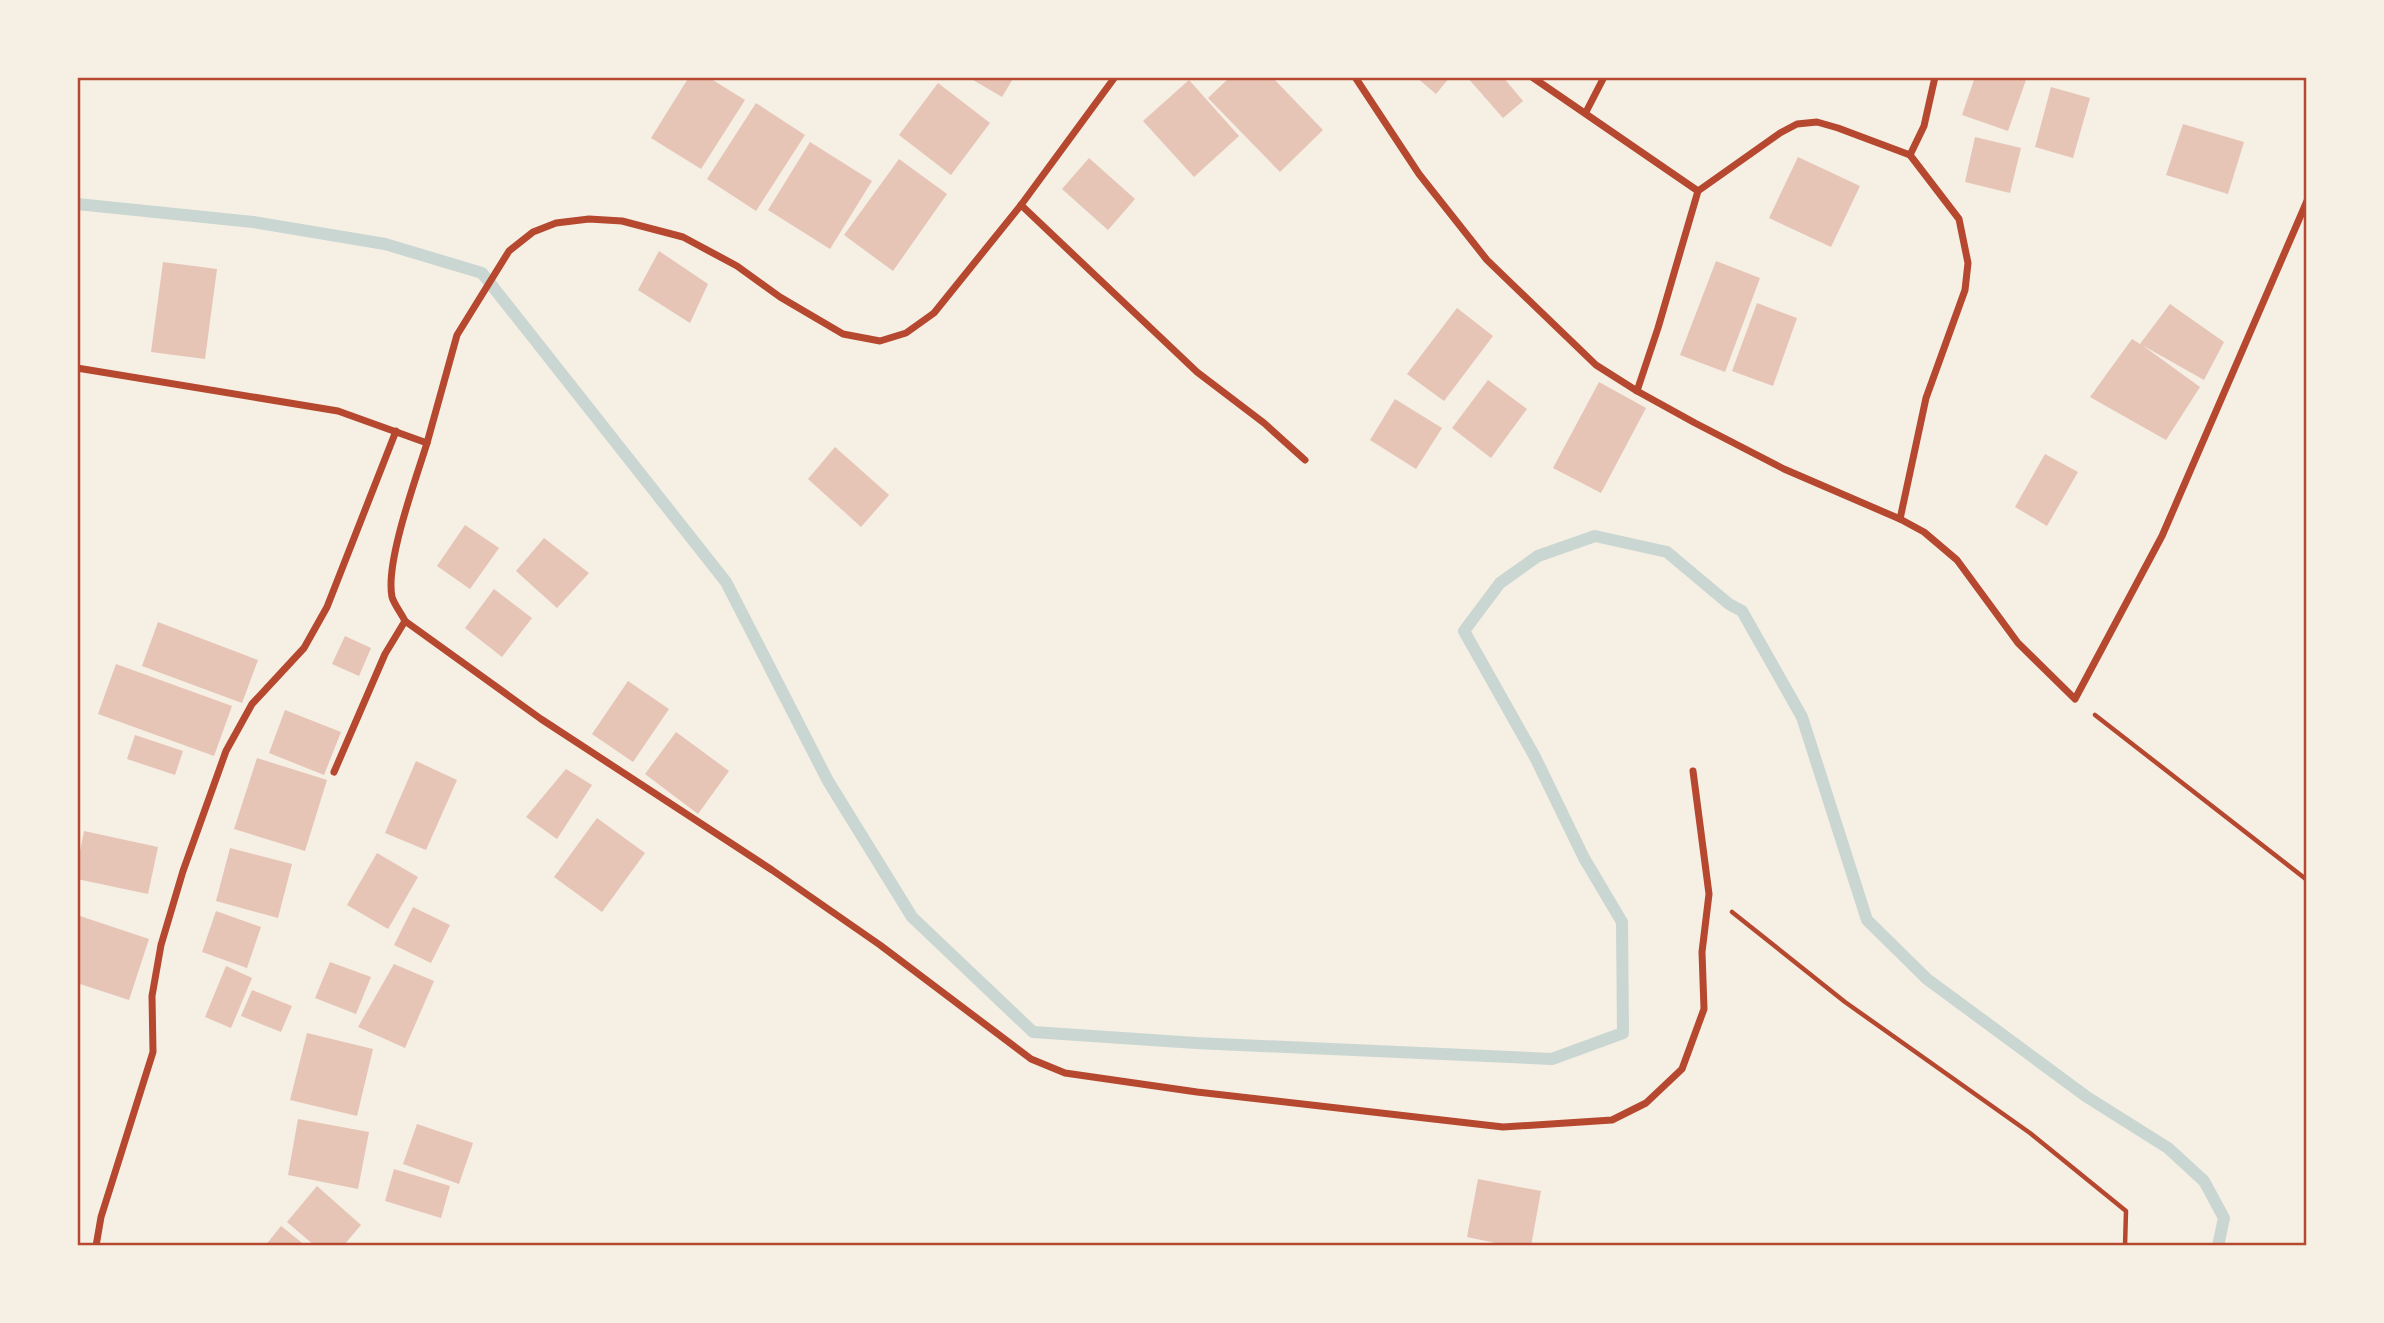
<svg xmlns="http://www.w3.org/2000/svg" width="2384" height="1323" font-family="Inter,sans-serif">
  <rect width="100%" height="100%" fill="#f6efe4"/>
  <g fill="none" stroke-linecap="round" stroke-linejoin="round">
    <!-- stream -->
    <polyline stroke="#c9d6d2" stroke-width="12" points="77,204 253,222 385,244 482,273 726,582 828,781 912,917 1033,1032 1196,1043 1552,1059 1623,1033 1622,922 1584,858 1535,757 1464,631 1500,583 1538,556 1595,536 1667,552 1729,604 1742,611 1802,717 1867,920 1927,979 2087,1097 2168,1148 2204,1181 2224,1218 2218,1246"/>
  </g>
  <!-- building -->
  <g fill="#e6c5b7">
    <polygon points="689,77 708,77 745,100 701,169 651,138"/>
    <polygon points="968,77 1014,77 1002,97"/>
    <polygon points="1230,77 1272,77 1323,130 1280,172 1208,98"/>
    <polygon points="1416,77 1450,77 1436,94"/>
    <polygon points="1467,77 1503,77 1523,101 1503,118"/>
    <polygon points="1975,77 2027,77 2008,131 1962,115"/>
    <polygon points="1189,80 1239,136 1194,177 1143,121"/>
    <polygon points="938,83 990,123 951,175 899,135"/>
    <polygon points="2051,87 2090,98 2073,158 2035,147"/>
    <polygon points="756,103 805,135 756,211 707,179"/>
    <polygon points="2183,124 2244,142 2228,194 2166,175"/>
    <polygon points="1975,137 2021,148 2010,193 1965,182"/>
    <polygon points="810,142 872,181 830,249 768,210"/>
    <polygon points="1798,157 1860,186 1831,247 1769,218"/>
    <polygon points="1089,158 1135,199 1108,230 1062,189"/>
    <polygon points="899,159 947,194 893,271 844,235"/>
    <polygon points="659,251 708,284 690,323 638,290"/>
    <polygon points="1716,261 1760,278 1725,372 1680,355"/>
    <polygon points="163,262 217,269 205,359 151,352"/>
    <polygon points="1757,303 1797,318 1773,386 1732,371"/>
    <polygon points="2170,304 2224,342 2204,380 2142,345 2200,387 2166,440 2090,397 2132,339 2140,344"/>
    <polygon points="1457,308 1493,336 1444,401 1407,374"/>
    <polygon points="1488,380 1527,409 1491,458 1452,428"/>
    <polygon points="1599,382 1646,408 1601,493 1553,468"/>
    <polygon points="1395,399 1442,428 1416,469 1370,440"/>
    <polygon points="835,447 889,495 861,527 808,479"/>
    <polygon points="2045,454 2078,472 2047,526 2015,507"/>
    <polygon points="465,525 499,548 470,589 437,566"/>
    <polygon points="544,538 589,573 557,608 516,571"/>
    <polygon points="494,589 532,618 502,657 465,628"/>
    <polygon points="158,622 258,660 242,703 142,666"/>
    <polygon points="345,636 371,648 359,676 332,664"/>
    <polygon points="116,664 232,706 214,756 98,714"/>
    <polygon points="628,681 669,709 633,762 592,734"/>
    <polygon points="285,710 341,732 324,775 269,753"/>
    <polygon points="676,732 729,771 698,814 645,774"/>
    <polygon points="135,735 183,751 175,775 127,759"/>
    <polygon points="257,758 327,780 305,851 234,829"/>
    <polygon points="416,761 457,780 426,850 385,833"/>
    <polygon points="566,769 592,785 557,839 526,817"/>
    <polygon points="597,818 645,853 602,912 554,877"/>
    <polygon points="84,831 158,847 148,894 77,879 77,867"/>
    <polygon points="230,848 292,864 278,918 216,901"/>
    <polygon points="377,853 418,877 388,929 347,905"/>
    <polygon points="413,907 450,925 431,963 394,945"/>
    <polygon points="216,911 261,927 247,968 202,952"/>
    <polygon points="77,915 149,939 129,1000 77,983"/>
    <polygon points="330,962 371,977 356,1014 315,998"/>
    <polygon points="394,964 434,981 405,1048 358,1027"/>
    <polygon points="226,966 252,978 231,1028 205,1017"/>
    <polygon points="252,990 292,1006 281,1032 241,1016"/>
    <polygon points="307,1033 373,1049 357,1116 290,1100"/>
    <polygon points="298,1119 369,1132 358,1189 288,1175"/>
    <polygon points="417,1124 473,1143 459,1184 403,1164"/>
    <polygon points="394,1169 450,1186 441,1218 385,1201"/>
    <polygon points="1478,1179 1541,1191 1531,1246 1510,1246 1467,1237"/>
    <polygon points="317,1186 361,1225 343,1246 315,1246 287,1222"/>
    <polygon points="281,1226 306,1246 265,1246"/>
  </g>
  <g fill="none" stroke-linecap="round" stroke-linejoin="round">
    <!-- path -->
    <g stroke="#b5482f" stroke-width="4.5">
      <polyline points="2095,715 2307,880"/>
      <polyline points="1732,912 1845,1002 2030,1133 2126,1211 2125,1246"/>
    </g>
    <!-- minor -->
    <g stroke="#b5482f" stroke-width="7">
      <polyline points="1355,77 1419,174 1487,260 1596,365 1637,391 1695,423 1784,469 1900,519 1924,532 1957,560 2018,643 2075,699 2162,536 2307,201"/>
      <polyline points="1532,77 1698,191"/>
      <polyline points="1586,112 1604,77"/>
      <polyline points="1910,155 1924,126 1935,77"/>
      <polyline points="1021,205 1197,372 1264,423 1305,460"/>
      <path d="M77 368 338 411 427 443C416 479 385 562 392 597 394 604 401 613 405 621L541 719 772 870 880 945 1031 1059 1065 1073 1197 1092 1503 1127 1612 1120 1646 1103 1682 1069 1704 1009 1702 952 1709 894 1693 771"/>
      <polyline points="1637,391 1658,328 1698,191 1780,133 1797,124 1817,122 1838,128 1910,155 1959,219 1968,263 1965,290 1926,398 1900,519"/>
      <polyline points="427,443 457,335 509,251 533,232 556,223 589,219 622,221 683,237 737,266 780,297 843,334 880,341 906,333 934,313 1021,205 1115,77"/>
      <polyline points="334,772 385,654 405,621"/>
      <polyline points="96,1246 101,1217 153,1052 152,996 161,945 183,871 226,751 252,704 304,648 327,607 396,431"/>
    </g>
  </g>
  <!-- border -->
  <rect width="2384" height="1323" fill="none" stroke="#f6efe4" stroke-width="158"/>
  <rect x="79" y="79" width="2226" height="1165" fill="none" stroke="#b5482f" stroke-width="2.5"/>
</svg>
